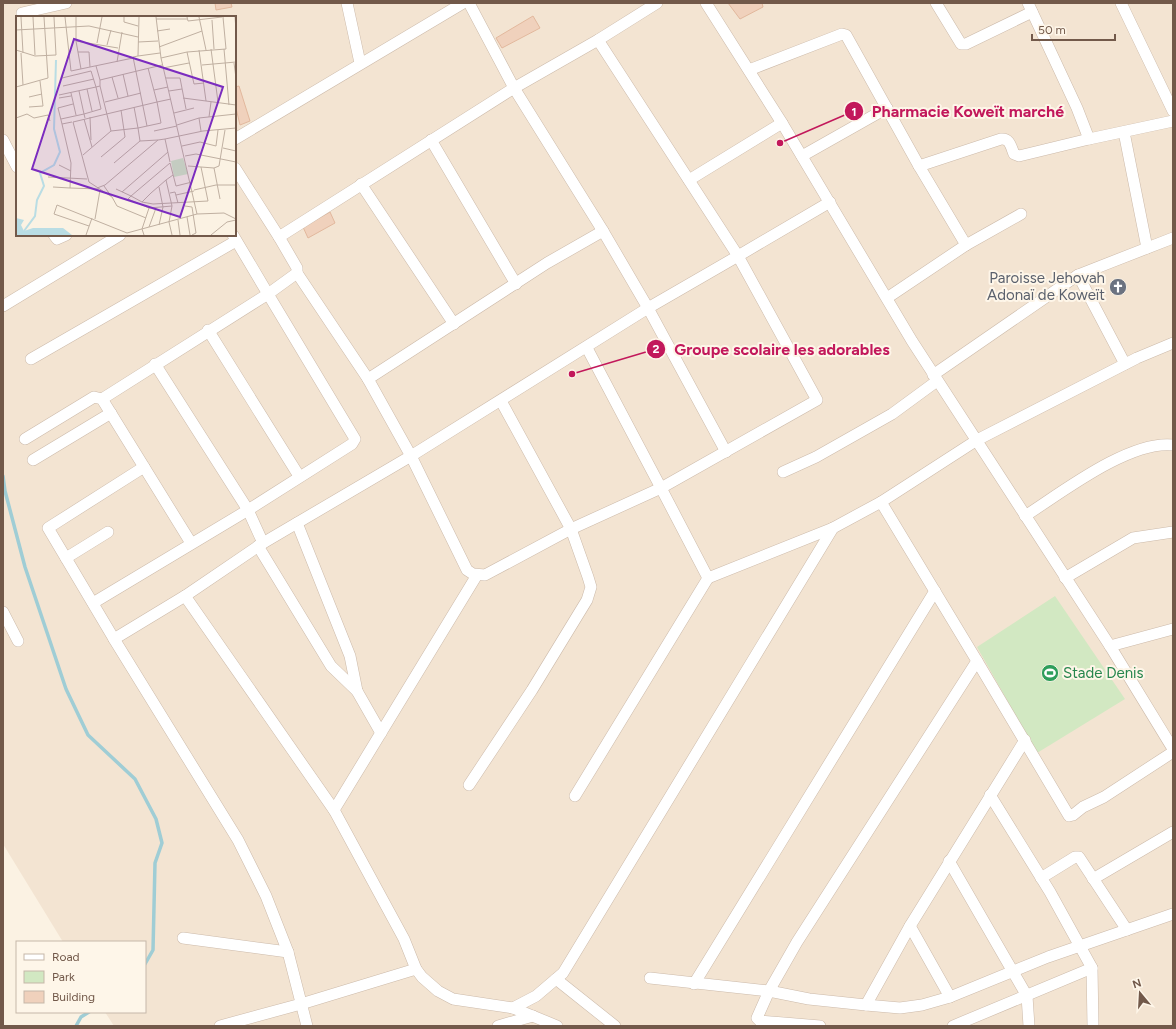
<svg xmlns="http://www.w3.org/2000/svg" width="1176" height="1029" font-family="Figtree,sans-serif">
  <rect width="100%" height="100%" fill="#fbf2e3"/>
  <!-- residential -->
  <path fill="#f3e4d2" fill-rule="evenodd" d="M3 3H1173V1026H114L105 1012H145V942H63L3 844ZM17 17H235V235H17Z"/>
  <!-- green -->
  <polygon fill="#d2e8c2" points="1055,596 1125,699 1037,753 977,647"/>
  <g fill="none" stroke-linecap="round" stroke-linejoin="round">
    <!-- stream -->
    <g stroke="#9fcdd5" stroke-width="3.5">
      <polyline points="3,476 5,491 25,567 66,689 88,735 135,779 156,819 162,843 155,863 153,950 145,964"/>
      <polyline points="76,1026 81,1017 89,1012"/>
    </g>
  </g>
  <!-- building -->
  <g fill="#f0d1bc" stroke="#e2b89d">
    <polygon points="215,3 231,3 232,7 216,10"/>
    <polygon points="728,3 762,3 763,7 740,19"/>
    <polygon points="533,16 540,28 502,48 496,38"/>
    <polygon points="239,86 250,121 240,125 235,104 235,87"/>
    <polygon points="330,212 335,223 308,238 303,227"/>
  </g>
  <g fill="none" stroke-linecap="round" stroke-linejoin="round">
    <defs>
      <g id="minor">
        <polyline points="347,3 360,63"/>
        <polyline points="469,3 514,88 603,231 648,308 726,452"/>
        <polyline points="706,3 782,123 912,341 1110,646 1173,749"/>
        <polyline points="936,3 961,44 966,44 1032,12"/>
        <polyline points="1121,3 1173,111"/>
        <polyline points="22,13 66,3"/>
        <polyline points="749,70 842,34 846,35 919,166 966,245"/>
        <polyline points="1124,132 1147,248"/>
        <polyline points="235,139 463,3"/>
        <polyline points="1089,139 1173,121"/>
        <polyline points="3,140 17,167"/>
        <polyline points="431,140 516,284"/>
        <polyline points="802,156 887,108"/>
        <path d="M919 166 1001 139C1010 138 1011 147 1014 154L1019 156 1089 139 1077 108 1028 3"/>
        <polyline points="235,168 279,237"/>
        <polyline points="689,180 782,123"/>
        <polyline points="361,184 454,324"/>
        <polyline points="830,202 738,256 817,400 661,488 708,578 833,528"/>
        <polyline points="54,235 57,239 66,235"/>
        <polyline points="297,273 368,379 411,456 467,570 473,574 485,575 571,529 661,488 587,348"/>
        <polyline points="1078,275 1125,364"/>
        <polyline points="887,298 966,245 1021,214"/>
        <polyline points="3,306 120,235"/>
        <polyline points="208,330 299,476"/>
        <polyline points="31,359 236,241"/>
        <polyline points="933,375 1078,275 1173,238"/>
        <polyline points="368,379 547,263 603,231"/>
        <polyline points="102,399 268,294 233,235"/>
        <polyline points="25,439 94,397 102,399 191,543"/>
        <polyline points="33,460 111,413"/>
        <polyline points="144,467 48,528 114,639 185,596"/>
        <polyline points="783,472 816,457 892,414 937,381"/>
        <path d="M1025 516C1061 493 1129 440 1173 445"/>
        <polyline points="297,523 350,656 357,691"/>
        <polyline points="263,543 248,510 352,444 355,439 268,294 297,273 297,268 279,237 514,88 598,40 657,3"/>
        <polyline points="258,546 331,666 357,691 381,733"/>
        <polyline points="66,558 108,532"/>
        <polyline points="1065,578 1133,538 1173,532"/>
        <polyline points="93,603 248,510 155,364"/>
        <polyline points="3,612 18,641"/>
        <polyline points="114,639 238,840 266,896 288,952 307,1026"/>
        <polyline points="1110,646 1173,629"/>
        <polyline points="977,661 881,502 977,440 1137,358 1173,343"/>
        <polyline points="469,785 532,690 587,600 591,587 588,577 571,529 501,401"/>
        <polyline points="575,796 708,578"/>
        <polyline points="334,810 477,575"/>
        <polyline points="949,861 1027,996 1029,1026"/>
        <polyline points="1041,878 1075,857 1079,857 1127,930"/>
        <polyline points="1093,879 1173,832"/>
        <polyline points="910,926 950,997"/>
        <polyline points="183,938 288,952"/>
        <polyline points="1092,968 1093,1026"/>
        <polyline points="650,978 769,991 797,942 977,661 1069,816 1073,815 1083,807 1104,797 1173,752"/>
        <polyline points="556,979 615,1026"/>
        <polyline points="694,984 935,591"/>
        <polyline points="866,1005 900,1008 922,1005 950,997 1048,957 1173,914"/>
        <polyline points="513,1008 536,996 563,973 833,528 881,502"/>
        <polyline points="220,1026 301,1004 416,969"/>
        <polyline points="498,1026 533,1016"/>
        <polyline points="557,1026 513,1008 453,999 438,991 422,977 416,969 404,939 334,810 185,596 263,543 411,456 648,308 738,256 598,40"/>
        <polyline points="820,1026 760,1021 757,1018 769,991 809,999 866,1005 910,926 1025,740"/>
        <polyline points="953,1026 1092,968 1050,892 990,795"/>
      </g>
    </defs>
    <!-- minor casing -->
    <use href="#minor" stroke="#ccbaaa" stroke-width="12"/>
    <!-- minor -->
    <use href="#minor" stroke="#fff" stroke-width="11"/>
  </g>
  <!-- icons -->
  <defs>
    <symbol id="church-disc" viewBox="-11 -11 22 22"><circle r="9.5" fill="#6b7280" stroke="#fef6e9"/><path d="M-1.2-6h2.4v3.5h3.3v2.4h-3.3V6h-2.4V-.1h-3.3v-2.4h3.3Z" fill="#fff"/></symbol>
    <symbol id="stadium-disc" viewBox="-11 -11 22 22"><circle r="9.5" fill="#2e9e5b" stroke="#fef6e9"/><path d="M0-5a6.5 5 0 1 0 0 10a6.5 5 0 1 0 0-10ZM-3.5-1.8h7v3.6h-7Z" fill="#fff"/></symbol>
  </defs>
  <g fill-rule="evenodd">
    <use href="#church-disc" x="1108" y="277" width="20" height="20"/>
    <use href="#stadium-disc" x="1040" y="663" width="20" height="20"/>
  </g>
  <g text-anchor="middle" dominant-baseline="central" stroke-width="4" stroke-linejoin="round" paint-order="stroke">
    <!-- worship labels -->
    <g font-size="15" fill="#5b616d" stroke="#fef6e9" text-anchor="end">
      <text x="1105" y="278">Paroisse Jehovah<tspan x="1105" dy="17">Adonaï de Koweït</tspan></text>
    </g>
    <!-- leisure labels -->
    <g font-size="15" fill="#27864d" stroke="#fef6e9" text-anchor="start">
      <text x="1063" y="673">Stade Denis</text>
    </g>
  </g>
  <!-- overview -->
  <g transform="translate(16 16)">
    <rect width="220" height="220" fill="#fbf2e3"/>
    <path d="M167 142 172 158 158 161 155 145Z" fill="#d2e8c2"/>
    <path d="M0 202 8 204 5 209 8 215 17 212H47L56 219H0Z" fill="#b9dde4"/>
    <path fill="none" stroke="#b9dde4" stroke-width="2" d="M8 215 19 200 21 184 28 170 24 157 38 149 44 136 38 113 40 44"/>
    <path fill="none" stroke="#c0b0a1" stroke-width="1" d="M5 1 7 37M17 1 19 39M49 1 55 55 117 42M60 1V25L65 53M108 1V6L122 10M123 1 122 40 117 41 131 110M140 1 145 42 181 198M171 1 172 5 206 1M183 1 190 34M219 1 220 14M140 3H171M196 4 198 33M0 14 73 10 122 21M141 15 154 13M60 25 102 32M122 26 142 25M81 27 86 1M91 29 95 14M143 31 186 15M195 33 202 86M208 33 213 89M0 34 19 40 40 39 38 1M62 36H73L74 51M171 36 178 68 188 67M5 37 7 69M122 40 144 37M145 42 171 36 210 33 207 1M101 46 106 16M218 47 220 62M186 49 220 46M80 50 84 64M147 52 173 47M107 58 112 80M96 61 102 82M150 62H164L170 93M47 70 78 63M84 70 95 115M0 71 32 62 28 1M71 73 76 95M138 74 152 71M153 75 166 73M55 77 60 99M43 79 80 71 75 55 46 62M13 81 26 78M43 82 55 80M167 82 190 85 183 34M190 85 220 89M89 86 125 77M13 91 27 90 24 65M158 97 178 92M74 101 75 124M193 101 195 86M0 102 11 98 18 102 32 99 34 105M69 102 68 98 85 93 80 71 84 70V64L146 49M183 102 185 115M45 103 68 98 63 75M68 103 76 131M56 106 46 108 42 92 57 88M46 108 55 147 54 172 83 173M161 109 183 102 220 98M138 115 161 110M142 124 124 125 122 112 145 107 141 86 155 83M166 130 184 126 200 130 202 114M207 132 220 135M67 139 95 115 122 112 118 91M169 140 180 138 220 146M85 141 109 121 105 94M154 146 149 123 187 115 220 112M98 147 124 125M43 149 55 155M172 150 198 152 204 183M198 152 203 150 209 114M32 161 71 163M150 164 156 190 133 192 112 183 115 180 126 186 135 177 150 164 157 159M88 170 95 180M37 171 54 172M81 172 89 169 142 124 149 123M100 173 115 180 154 147 160 170 176 166M178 174 200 169H220M106 176 152 136M154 177 159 176 162 187M160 179 178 175M126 186 137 188 192 185 185 151M169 190 176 191 180 217 176 219M171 201 174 219M130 202 101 190 96 181 73 166 57 106 141 86 132 52M79 203 84 174M162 204 164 219M143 209 147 191 143 171M73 210 38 198 41 189 111 217 181 198 208 197 220 203M133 211 140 192M70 219 76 202M128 219 126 213 133 192M156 219 153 206 156 190M195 219 211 206 220 204"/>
    <path fill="#7b2cbf" fill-opacity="0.15" stroke="#7b2cbf" stroke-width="2" d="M58 23 207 71 164 201 16 153Z"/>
    <rect width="220" height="220" fill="none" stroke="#72594a" stroke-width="2"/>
  </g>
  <!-- callouts -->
  <path fill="none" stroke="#c2185b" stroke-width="1.5" d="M780 143L854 111M572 374L656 349"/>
  <g fill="#c2185b" stroke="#fef6e9" stroke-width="1.5">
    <circle cx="780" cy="143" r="4"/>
    <circle cx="572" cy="374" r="4"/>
    <circle cx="854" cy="111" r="10"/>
    <circle cx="656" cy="349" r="10"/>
  </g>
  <g font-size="12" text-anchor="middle" font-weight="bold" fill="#fff">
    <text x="854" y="116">1</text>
    <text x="656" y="353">2</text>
  </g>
  <g font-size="16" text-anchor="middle" font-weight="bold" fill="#c2185b" stroke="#fef6e9" stroke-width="4" stroke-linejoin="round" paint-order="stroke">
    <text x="968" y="117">Pharmacie Koweït marché</text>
    <text x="782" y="355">Groupe scolaire les adorables</text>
  </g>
  <!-- border -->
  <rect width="1176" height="1029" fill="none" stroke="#72594a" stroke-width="8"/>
  <!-- legend -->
  <rect x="16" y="941" width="130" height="72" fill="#fef6e9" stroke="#c6b7a9"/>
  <rect x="24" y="954" width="20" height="6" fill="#ffffff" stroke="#c6b7a9"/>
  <text x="52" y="961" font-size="12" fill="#72594a">Road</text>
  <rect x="24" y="971" width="20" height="12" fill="#d2e8c2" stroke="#c6b7a9"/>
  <text x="52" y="981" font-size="12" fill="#72594a">Park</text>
  <rect x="24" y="991" width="20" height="12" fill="#f0d1bc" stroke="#c6b7a9"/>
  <text x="52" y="1001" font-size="12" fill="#72594a">Building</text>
  <!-- north arrow -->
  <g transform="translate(1140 993) rotate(342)" stroke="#fef6e9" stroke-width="3" paint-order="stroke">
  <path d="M0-3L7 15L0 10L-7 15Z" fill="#72594a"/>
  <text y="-6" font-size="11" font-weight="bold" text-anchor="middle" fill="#72594a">N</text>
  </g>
  <!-- scale -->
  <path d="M1032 34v6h83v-6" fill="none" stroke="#72594a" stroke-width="2"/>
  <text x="1038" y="34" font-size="12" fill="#72594a" stroke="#fef6e9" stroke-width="3" paint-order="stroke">50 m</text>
</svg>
